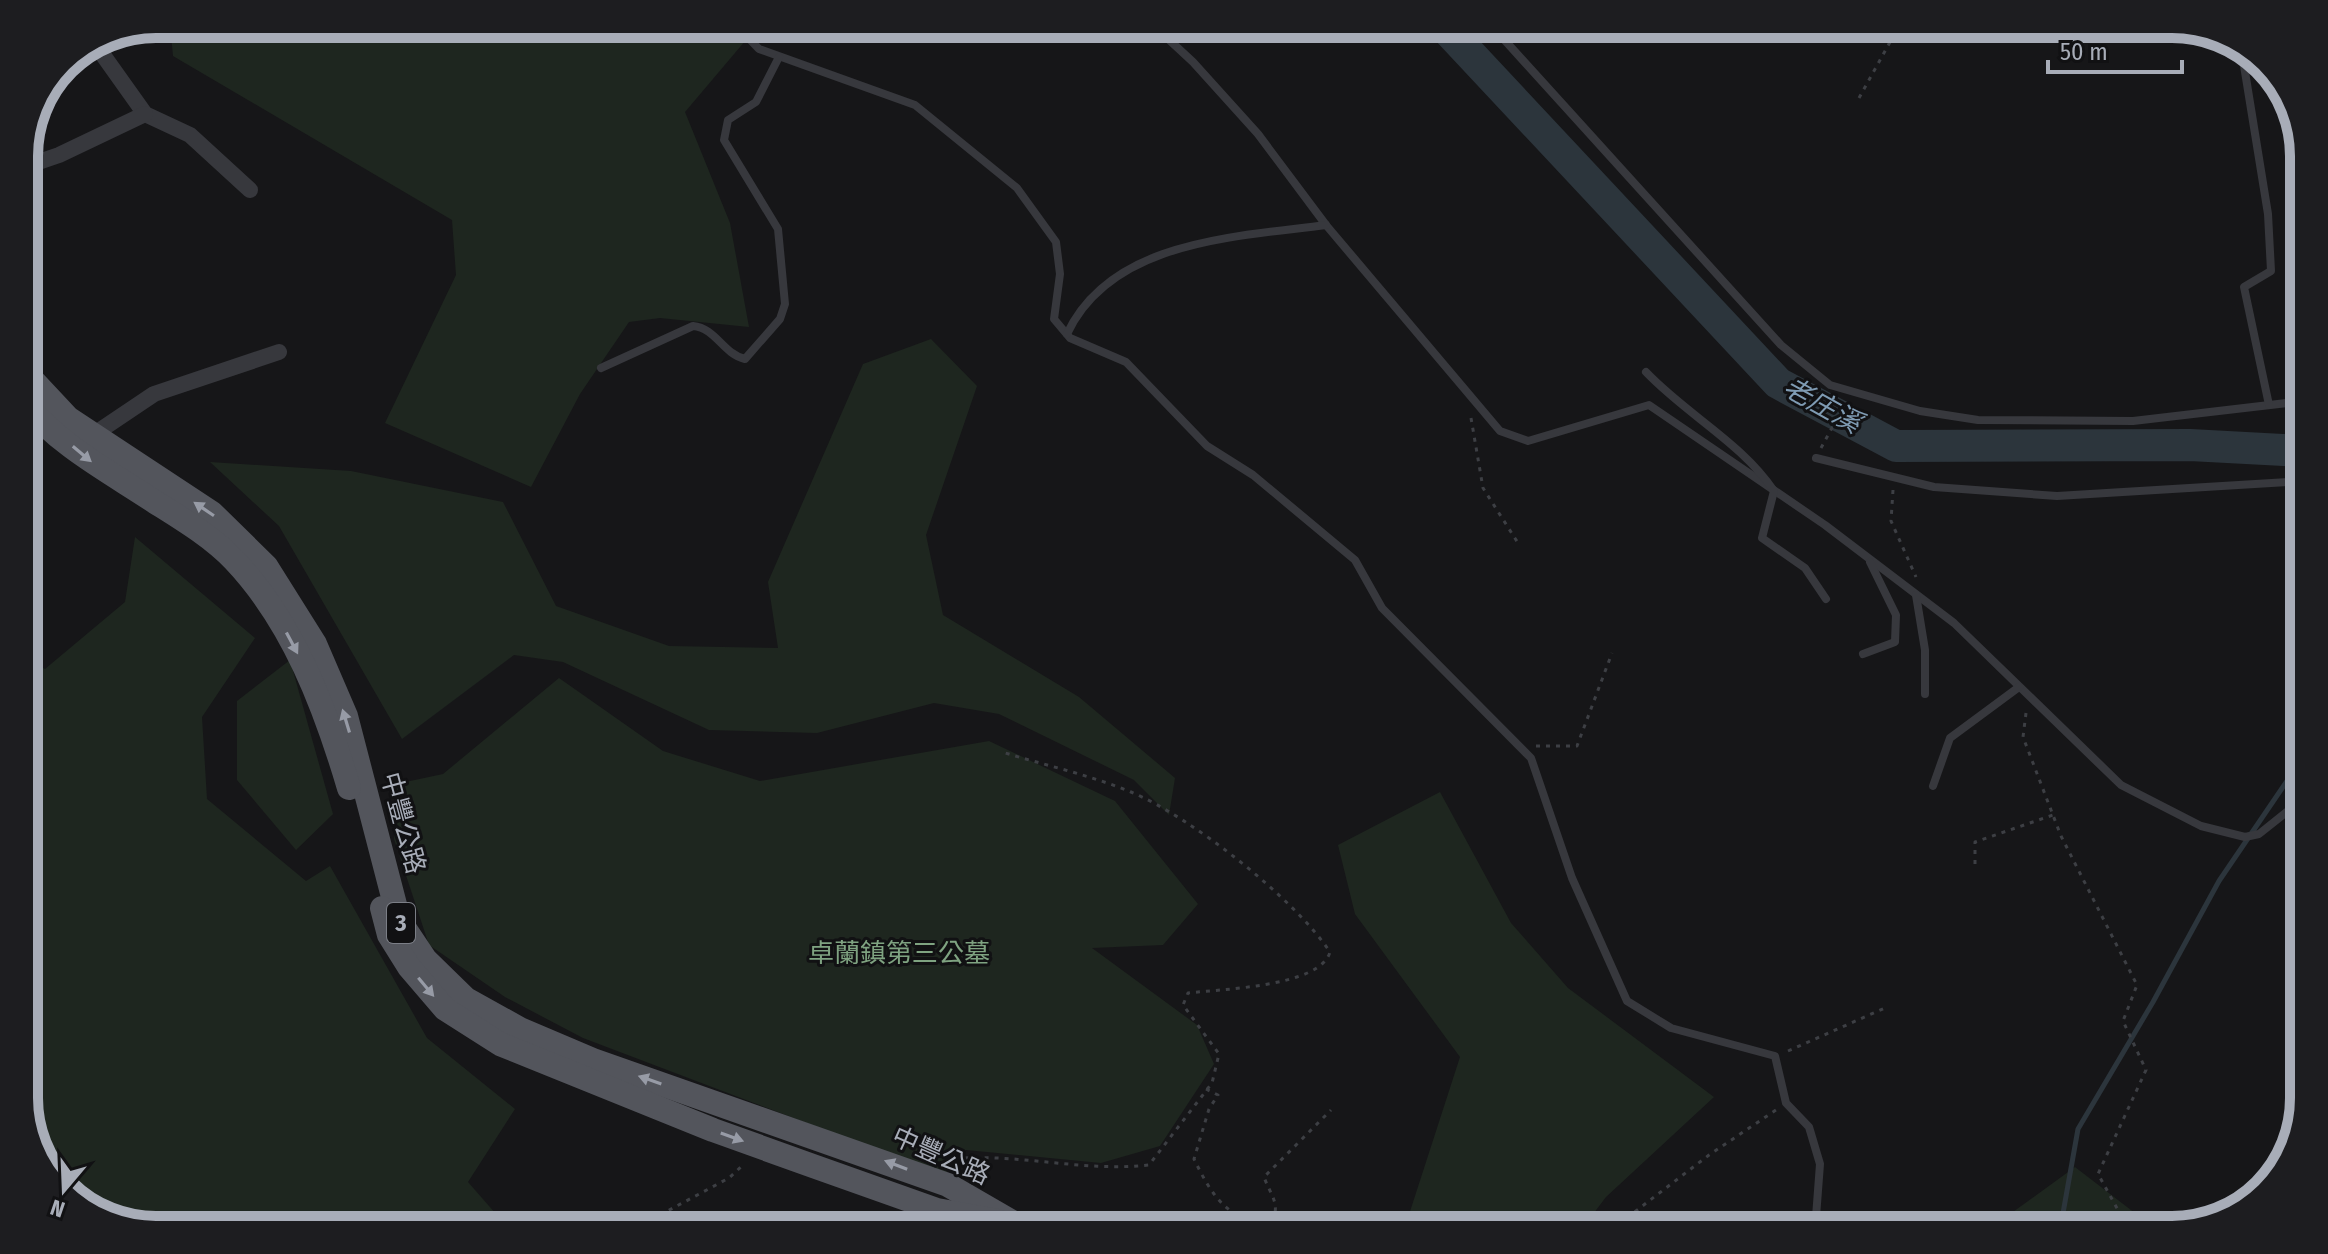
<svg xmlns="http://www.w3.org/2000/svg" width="2328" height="1254" font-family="'Fira Sans Condensed','Noto Sans TC',sans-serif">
  <rect width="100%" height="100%" fill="#161618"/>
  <!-- green -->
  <g fill="#1e261f">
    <polygon points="170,24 554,24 565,29 751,34 685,112 730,223 749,327 660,318 629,322 580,394 531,487 385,423 456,275 452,220 173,56"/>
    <polygon points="931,339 977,386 926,535 943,615 1079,697 1175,778 1169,815 1134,780 999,714 934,703 817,733 709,730 563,662 514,655 402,739 279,526 210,462 351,471 503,502 556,606 669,646 778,648 768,582 863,364"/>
    <polygon points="135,537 255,638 202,717 207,799 306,881 330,866 427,1038 515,1109 468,1182 510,1230 156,1230 97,1216 46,1172 24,1107 24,658 45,669 125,602"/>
    <polygon points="290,660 333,814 296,850 237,780 237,701"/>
    <polygon points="559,678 663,751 760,781 989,741 1115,801 1198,904 1163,945 1092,948 1197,1025 1214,1064 1160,1146 1101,1163 966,1150 944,1175 583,1038 505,997 429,945 394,839 396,784 443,774"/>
    <polygon points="1440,792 1511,923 1568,988 1714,1097 1606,1197 1581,1230 1404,1230 1460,1057 1355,914 1338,845"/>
    <polygon points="2075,1167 2157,1230 2003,1230 2006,1217"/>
  </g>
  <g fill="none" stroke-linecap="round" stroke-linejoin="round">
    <!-- stream -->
    <polyline stroke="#2c353c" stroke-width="5" points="2060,1230 2078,1129 2153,1002 2219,881 2304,756"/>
    <!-- river -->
    <polyline stroke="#2c353c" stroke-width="32" points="1442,24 1778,383 1896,446 2190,445 2304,451"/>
    <!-- path -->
    <g stroke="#3d3f44" stroke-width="3" stroke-dasharray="4 6" stroke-linecap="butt">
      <polyline points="1859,98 1900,24"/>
      <polyline points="1471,418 1483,488 1518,543"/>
      <polyline points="1821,448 1846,402"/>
      <polyline points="1893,490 1891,521 1916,577"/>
      <polyline points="2026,713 2023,737 2061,836 2137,985 2123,1021 2146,1070 2098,1174 2129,1230"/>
      <polyline points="1536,746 1577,746 1612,653"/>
      <polyline points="1975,864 1975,842 2053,815"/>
      <polyline points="1788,1051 1887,1007"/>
      <path d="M1206 1089 1218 1095 1209 1109 1194 1159C1211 1194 1229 1225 1272 1221 1281 1204 1270 1194 1264 1177L1331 1110"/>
      <path d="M959 1166 964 1158C1026 1155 1087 1172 1149 1165L1212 1083 1219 1054 1183 1005 1188 993C1221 989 1320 987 1330 952 1294 898 1191 817 1131 792 1090 775 1044 765 1002 752"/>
      <polyline points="660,1215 729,1178 744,1164"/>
      <polyline points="1611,1230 1709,1155 1776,1110"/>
    </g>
    <!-- service -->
    <g stroke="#37383d" stroke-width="8">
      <polyline points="735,24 759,49 915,105 1017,188 1056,242 1060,274 1054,319 1070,338 1126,362 1207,446 1253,475 1355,560 1382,608 1531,758 1572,878 1627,1001 1671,1028 1775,1056 1786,1103 1809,1127 1820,1164 1815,1230"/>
      <polyline points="1152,24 1193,62 1258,134 1326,225 1500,431 1528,441 1649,405 1825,525 1954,623 2121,785 2201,826 2245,837 2259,834 2304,798"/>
      <polyline points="1490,24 1781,345 1830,385 1920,411 1978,420 2133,421 2304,401"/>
      <polyline points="2241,47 2268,214 2271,271 2244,287 2269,405"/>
      <path d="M1067 334C1111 240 1236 237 1326 225"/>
      <path d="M601 368 693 326C716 328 723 354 745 359L780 319 785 304 778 229 724 140 728 120 756 102 779 57"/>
      <path d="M1646 372C1687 415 1742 443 1774 491L1762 538 1805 568 1826 599"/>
      <polyline points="1816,458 1934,487 2057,496 2304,481"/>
      <polyline points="1916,595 1925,650 1925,694"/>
      <polyline points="1863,654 1895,642 1896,615 1870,562"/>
      <polyline points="1933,786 1950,738 2019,687"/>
    </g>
    <!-- minor -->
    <g stroke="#37383d" stroke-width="16">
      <polyline points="98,48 145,114 190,135 250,190"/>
      <polyline points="24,167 59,155 145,114"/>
      <polyline points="93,435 154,394 279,352"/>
    </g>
    <!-- primary -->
    <g stroke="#53555c" stroke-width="24">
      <polyline points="24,371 68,418 212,513 266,566 315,644 346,716 399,920 425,959 466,999 520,1029 593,1060 948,1185 1026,1230"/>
      <path d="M24 402C58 445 110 472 155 502 182 519 212 537 234 560 293 622 325 707 349 788"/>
      <polyline points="382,908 389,935 409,967 445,1009 500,1044 713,1130 813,1166 937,1210 998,1221"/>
    </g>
  </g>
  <!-- one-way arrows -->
  <defs><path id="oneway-solid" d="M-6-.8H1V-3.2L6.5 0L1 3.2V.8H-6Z" transform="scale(2)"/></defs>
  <g fill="#979ba6">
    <use href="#oneway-solid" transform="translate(82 454) rotate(40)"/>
    <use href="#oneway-solid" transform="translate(204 509) rotate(-146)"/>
    <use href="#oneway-solid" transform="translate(292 643) rotate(62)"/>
    <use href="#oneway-solid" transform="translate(346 721) rotate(-107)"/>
    <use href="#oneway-solid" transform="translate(426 987) rotate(50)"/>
    <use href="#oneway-solid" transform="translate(650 1080) rotate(-161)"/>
    <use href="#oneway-solid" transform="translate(732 1137) rotate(20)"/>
    <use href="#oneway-solid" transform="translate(896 1165) rotate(-159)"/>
  </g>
  <g text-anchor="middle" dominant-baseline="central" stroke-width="6" stroke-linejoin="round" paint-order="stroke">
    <!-- shield labels -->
    <rect fill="#111113" stroke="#7b7e86" stroke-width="2" x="387" y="903" width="28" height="40" rx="6"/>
    <g font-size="24" font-weight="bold" fill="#a8adb8">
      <text x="401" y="923">3</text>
    </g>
    <!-- street labels -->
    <g font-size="26" fill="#a8adb8" stroke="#111113">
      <text transform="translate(403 823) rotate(75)">中豐公路</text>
      <text transform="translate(941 1156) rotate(24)">中豐公路</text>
    </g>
    <!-- park labels -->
    <g font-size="26" fill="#7fa381" stroke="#111113">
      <text x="899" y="953">卓蘭鎮第三公墓</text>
    </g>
    <!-- water labels -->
    <g font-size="28" font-style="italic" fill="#7f9bb3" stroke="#111113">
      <text transform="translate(1822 405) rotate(29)">老庄溪</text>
    </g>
  </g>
  <!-- crop -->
  <path d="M0 0H2328V1254H0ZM156 38H2172A118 118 0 0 1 2290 156V1098A118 118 0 0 1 2172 1216H156A118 118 0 0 1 38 1098V156A118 118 0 0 1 156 38Z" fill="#1d1d20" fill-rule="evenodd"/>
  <path fill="none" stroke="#a8adb8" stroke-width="10" d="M156 38H2172A118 118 0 0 1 2290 156V1098A118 118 0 0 1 2172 1216H156A118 118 0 0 1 38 1098V156A118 118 0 0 1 156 38Z"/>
  <!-- north arrow -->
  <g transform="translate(64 1190) rotate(199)" stroke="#111113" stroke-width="6" paint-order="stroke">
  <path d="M0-6L14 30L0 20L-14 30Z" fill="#a8adb8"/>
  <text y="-12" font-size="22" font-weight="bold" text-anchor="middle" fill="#a8adb8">N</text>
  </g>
  <!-- scale -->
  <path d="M2048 60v12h134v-12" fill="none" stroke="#a8adb8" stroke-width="4"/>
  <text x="2060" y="60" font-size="24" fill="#a8adb8" stroke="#111113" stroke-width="6" paint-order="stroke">50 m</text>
</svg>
